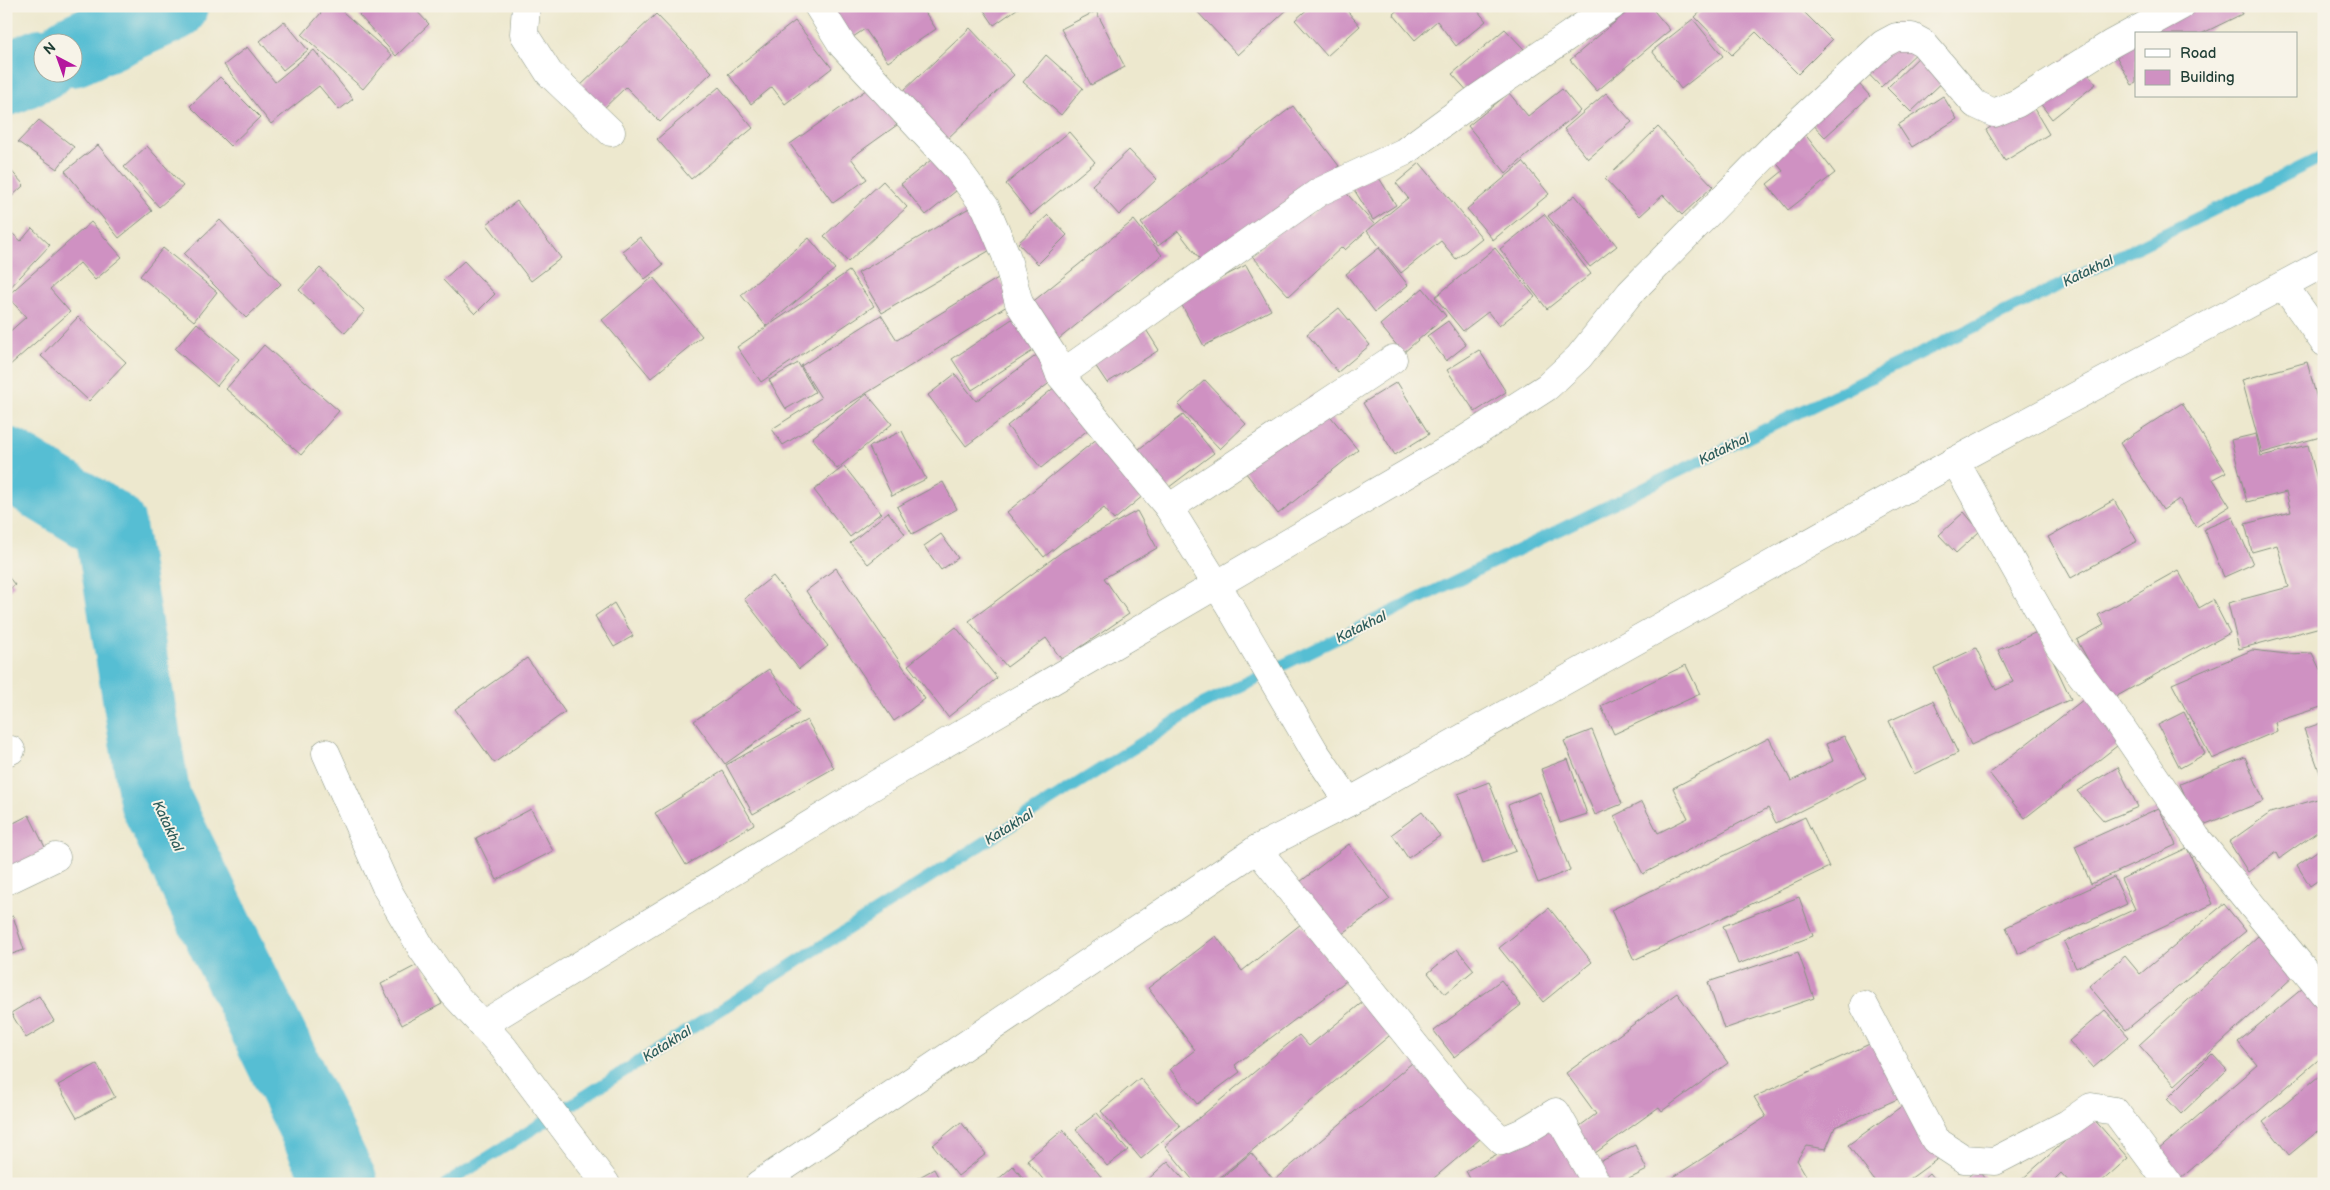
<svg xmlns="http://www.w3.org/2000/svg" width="2330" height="1190" font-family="'Balsamiq Sans',sans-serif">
  <rect width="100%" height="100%" fill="#f7f3e8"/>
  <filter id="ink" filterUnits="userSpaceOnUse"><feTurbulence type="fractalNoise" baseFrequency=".02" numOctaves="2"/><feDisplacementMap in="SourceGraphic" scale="10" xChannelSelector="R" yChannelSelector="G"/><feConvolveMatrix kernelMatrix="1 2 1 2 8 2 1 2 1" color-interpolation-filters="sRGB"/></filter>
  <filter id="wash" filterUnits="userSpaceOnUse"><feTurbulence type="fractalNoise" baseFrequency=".0096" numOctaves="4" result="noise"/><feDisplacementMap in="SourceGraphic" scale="20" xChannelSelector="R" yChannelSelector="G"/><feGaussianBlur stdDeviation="1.12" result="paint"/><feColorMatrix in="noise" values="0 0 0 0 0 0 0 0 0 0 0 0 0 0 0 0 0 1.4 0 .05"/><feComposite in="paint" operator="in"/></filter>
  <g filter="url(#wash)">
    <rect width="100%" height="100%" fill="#ede8ce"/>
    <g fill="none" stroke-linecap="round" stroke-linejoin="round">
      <!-- stream -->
      <polyline stroke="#56bed3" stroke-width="12" points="446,1184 1203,704 2324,156"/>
      <!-- river -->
      <g stroke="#56bed3" stroke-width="72">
        <polyline points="72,51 172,6"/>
        <polyline points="6,80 42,64"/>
        <polyline points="6,463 110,526 155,800 342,1184"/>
      </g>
    </g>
    <g id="blocks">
      <!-- building -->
      <g fill="#cf91c2">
        <polygon points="327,6 336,6 392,55 363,89 302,35"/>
        <polygon points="368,6 412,6 429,24 396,56 359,15"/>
        <polygon points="824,6 921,6 936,29 888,62 865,29 847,41"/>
        <polygon points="981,6 1021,6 994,25"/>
        <polygon points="1192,6 1288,6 1289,8 1238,55"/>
        <polygon points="1311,6 1343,6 1360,26 1327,56 1295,20"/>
        <polygon points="1402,6 1420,6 1424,12 1431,6 1474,6 1486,21 1456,46 1437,21 1415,40 1393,14"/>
        <polygon points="1634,6 1650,6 1670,30 1597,91 1570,60"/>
        <polygon points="1707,6 1776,6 1778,8 1798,6 1832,40 1798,74 1756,32 1732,55 1695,17"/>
        <polygon points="2163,6 2239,6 2242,14 2201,34 2160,34 2150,13"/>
        <polygon points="1096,11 1125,67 1091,85 1061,29"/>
        <polygon points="656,14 712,72 660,122 626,87 602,110 579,87"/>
        <polygon points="1693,19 1723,56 1681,89 1652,51"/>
        <polygon points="284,21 308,50 283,70 260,41"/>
        <polygon points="795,21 832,68 785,104 772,87 751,104 728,74"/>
        <polygon points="1897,22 1922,48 1881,87 1856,61"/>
        <polygon points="970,28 1014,75 946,140 902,92"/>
        <polygon points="1505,29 1524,49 1471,95 1452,74"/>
        <polygon points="2136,34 2136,83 2132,85 2105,36"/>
        <polygon points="247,47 275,82 314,50 353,99 339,110 319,86 271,124 224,65"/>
        <polygon points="1924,52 1948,77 1911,112 1887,88"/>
        <polygon points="2073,54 2096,84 2052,119 2029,89"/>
        <polygon points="1046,55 1083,88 1061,115 1023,82"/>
        <polygon points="1847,71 1870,96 1825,137 1802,113"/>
        <polygon points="220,77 260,117 230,146 190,106"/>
        <polygon points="719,87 753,128 691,179 657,139"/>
        <polygon points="870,87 897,125 851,158 867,179 833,203 790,144"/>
        <polygon points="1562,89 1580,111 1506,173 1468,126 1509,93 1528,116"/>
        <polygon points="1606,93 1632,122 1588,159 1564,129"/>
        <polygon points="1943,96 1957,119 1912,147 1898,125"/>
        <polygon points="2030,102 2049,134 2005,161 1986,130"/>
        <polygon points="1293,106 1339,166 1206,267 1178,231 1158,246 1141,223"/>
        <polygon points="39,120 74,147 57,169 18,142"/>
        <polygon points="1797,124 1835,173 1788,210 1767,184 1783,171 1765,149"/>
        <polygon points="1658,127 1713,186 1682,215 1663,195 1640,216 1605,179"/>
        <polygon points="1069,132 1095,162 1031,215 1006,184"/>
        <polygon points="98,145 152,211 119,238 65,171"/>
        <polygon points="147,146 183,186 159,207 124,167"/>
        <polygon points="1129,150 1157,179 1119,215 1092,185"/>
        <polygon points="936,156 961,187 926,215 901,184"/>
        <polygon points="1523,162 1549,194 1493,240 1467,209"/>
        <polygon points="1420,163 1482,238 1456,259 1441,241 1401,273 1367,231 1408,198 1396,183"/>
        <polygon points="6,165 24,185 6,202"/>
        <polygon points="1376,173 1396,205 1373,220 1353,188"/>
        <polygon points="883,181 907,207 848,262 824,236"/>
        <polygon points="1341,187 1374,224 1345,250 1342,247 1289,296 1252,256 1303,209 1310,216"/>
        <polygon points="1575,195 1617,246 1590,267 1548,216"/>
        <polygon points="517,201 561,258 531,281 487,224"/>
        <polygon points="976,204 999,245 882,313 858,273"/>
        <polygon points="1544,214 1591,274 1547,309 1500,249"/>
        <polygon points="1048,215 1067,235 1038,264 1018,243"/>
        <polygon points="220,220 281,284 246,318 184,254"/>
        <polygon points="1134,220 1162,255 1054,343 1025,308"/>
        <polygon points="91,222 122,257 95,280 80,263 50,289 70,312 9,366 6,363 6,335 26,317 7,296"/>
        <polygon points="6,228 21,241 32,228 50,245 6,292"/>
        <polygon points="640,237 663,265 645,279 622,251"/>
        <polygon points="809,238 835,269 766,326 741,295"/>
        <polygon points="163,248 217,292 194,321 140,276"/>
        <polygon points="1379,248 1408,285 1375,312 1346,274"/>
        <polygon points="1495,248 1535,297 1499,326 1488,312 1463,331 1435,297"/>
        <polygon points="464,261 495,294 475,314 443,280"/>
        <polygon points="1246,265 1271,310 1204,346 1179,300"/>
        <polygon points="320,268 365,311 345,333 299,290"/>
        <polygon points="849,271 874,306 761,382 737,347"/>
        <polygon points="653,277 702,336 651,378 602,320"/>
        <polygon points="998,278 1015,301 783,445 772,429 821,398 801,366 881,315 897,340"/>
        <polygon points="1423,288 1446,316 1403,353 1380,325"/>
        <polygon points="1339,308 1370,345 1338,372 1307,334"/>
        <polygon points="1021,313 1042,345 972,390 952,359"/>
        <polygon points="78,317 126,362 89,401 41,356"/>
        <polygon points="1448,321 1466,345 1446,361 1427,336"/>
        <polygon points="197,323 239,359 217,386 175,349"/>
        <polygon points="1145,328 1159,350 1107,383 1093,362"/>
        <polygon points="264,345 339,411 301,455 226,389"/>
        <polygon points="1479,350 1506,392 1475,412 1447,370"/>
        <polygon points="1042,351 1060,375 966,446 928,395 955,374 976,401"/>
        <polygon points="2307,362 2324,424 2324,436 2262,453 2242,380"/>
        <polygon points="798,363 815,392 786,409 769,380"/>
        <polygon points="1205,380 1246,424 1220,449 1178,405"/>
        <polygon points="1061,382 1095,424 1041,468 1007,426"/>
        <polygon points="1397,382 1429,434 1395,455 1363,403"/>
        <polygon points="867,394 892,424 837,469 812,438"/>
        <polygon points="1313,395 1358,450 1278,514 1234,458"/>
        <polygon points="2182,403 2226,472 2213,479 2230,506 2196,527 2179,499 2163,510 2120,443"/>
        <polygon points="1183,415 1214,453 1164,491 1135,452"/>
        <polygon points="902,431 926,479 892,496 869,447"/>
        <polygon points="1104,433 1150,490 1114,520 1104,508 1044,557 1007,512"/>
        <polygon points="2256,434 2261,456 2308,445 2324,506 2324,626 2239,649 2228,603 2289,587 2277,545 2252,552 2245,524 2291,512 2286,492 2247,502 2231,440"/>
        <polygon points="844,466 881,513 850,537 814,490"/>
        <polygon points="943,482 957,509 912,534 897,507"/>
        <polygon points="2114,500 2137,541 2071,578 2048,537"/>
        <polygon points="1137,511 1157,548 1104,578 1129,614 1062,660 1046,638 1007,667 969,621 1063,551"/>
        <polygon points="888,512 905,534 868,564 850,543"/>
        <polygon points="1964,512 1980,531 1956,553 1939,535"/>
        <polygon points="2233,517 2253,564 2224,577 2204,529"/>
        <polygon points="941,534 958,558 941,570 924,546"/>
        <polygon points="836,568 925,699 894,721 806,591"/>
        <polygon points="2178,570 2199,608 2213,600 2230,633 2110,700 2077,640 2104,625 2098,615"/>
        <polygon points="6,574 15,585 6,592"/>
        <polygon points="773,576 828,646 799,669 744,599"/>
        <polygon points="614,603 633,636 614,647 595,616"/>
        <polygon points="956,627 997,678 948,717 908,665"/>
        <polygon points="2039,631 2071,699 1971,745 1934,668 1976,648 1996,690 2013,682 1998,650"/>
        <polygon points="2252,650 2287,654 2312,653 2324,678 2324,706 2275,722 2277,731 2212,759 2172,684"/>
        <polygon points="527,658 565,712 494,763 455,709"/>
        <polygon points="1686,665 1700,694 1614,734 1601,706"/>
        <polygon points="769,669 799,712 725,764 694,721"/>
        <polygon points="2088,696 2122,742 2025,818 1989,773"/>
        <polygon points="1933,701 1958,753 1914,774 1889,721"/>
        <polygon points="2184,712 2205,754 2180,768 2158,725"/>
        <polygon points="807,720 834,768 753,814 726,765"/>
        <polygon points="2324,722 2324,784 2304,729"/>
        <polygon points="1592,730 1622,804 1595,815 1564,741"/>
        <polygon points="1844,736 1866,778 1776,823 1768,808 1643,874 1614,816 1642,802 1658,833 1688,818 1673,788 1713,767 1769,738 1791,781 1833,761 1826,744"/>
        <polygon points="2245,757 2264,801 2198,827 2180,784"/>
        <polygon points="1568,759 1587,814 1560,823 1541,769"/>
        <polygon points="2118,767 2138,807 2104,821 2077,791"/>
        <polygon points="723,771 754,824 686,865 655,813"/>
        <polygon points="1489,782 1516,851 1483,863 1458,794"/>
        <polygon points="1540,792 1570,870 1538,883 1508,805"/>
        <polygon points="2324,797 2324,827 2280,858 2277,852 2248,872 2229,842 2270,813"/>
        <polygon points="2159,808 2176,845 2091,884 2075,846"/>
        <polygon points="531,809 553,851 497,880 476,838"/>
        <polygon points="1422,812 1440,836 1408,858 1392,834"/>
        <polygon points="29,815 47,851 6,870 6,827"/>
        <polygon points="1805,817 1829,867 1634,960 1611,910"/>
        <polygon points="1349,844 1390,899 1338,937 1296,885"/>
        <polygon points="2324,846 2324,876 2310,886 2297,865"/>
        <polygon points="2187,848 2213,904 2076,968 2064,942 2135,909 2121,879"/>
        <polygon points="2114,877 2127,904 2018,954 2006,927"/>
        <polygon points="1799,897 1813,936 1738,964 1723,926"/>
        <polygon points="2224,904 2246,931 2126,1030 2089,986 2125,956 2140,974"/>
        <polygon points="1549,908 1592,962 1543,1002 1499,948"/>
        <polygon points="13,916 24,950 6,956 6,918"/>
        <polygon points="1301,924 1346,981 1235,1065 1240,1072 1197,1104 1170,1069 1195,1050 1148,988 1216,936 1242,971"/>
        <polygon points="2258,936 2295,975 2175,1085 2139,1045"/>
        <polygon points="1457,949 1474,970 1445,994 1428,973"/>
        <polygon points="1798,952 1814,998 1724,1029 1708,982"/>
        <polygon points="421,963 442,1004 402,1025 381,984"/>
        <polygon points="1501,980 1521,1005 1454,1057 1434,1031"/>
        <polygon points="2303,988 2324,1012 2324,1055 2180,1179 2157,1151 2257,1065 2238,1042"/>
        <polygon points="1677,993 1728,1063 1662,1111 1659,1107 1591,1156 1573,1131 1596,1114 1566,1073"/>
        <polygon points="39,996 54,1021 26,1038 11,1013"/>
        <polygon points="1369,997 1395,1031 1212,1184 1196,1184 1165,1146 1299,1035 1309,1046"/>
        <polygon points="2105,1010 2129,1037 2093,1068 2069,1041"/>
        <polygon points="1876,1041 1902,1097 1835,1127 1826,1149 1806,1146 1797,1160 1811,1184 1663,1184 1766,1117 1754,1097"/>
        <polygon points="2212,1054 2227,1070 2181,1114 2167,1099"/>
        <polygon points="1419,1057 1486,1134 1427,1184 1214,1184 1251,1153 1274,1180"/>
        <polygon points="97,1064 115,1097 77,1118 58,1085"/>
        <polygon points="2324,1072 2324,1126 2289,1155 2263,1122"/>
        <polygon points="1140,1078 1180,1126 1141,1159 1101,1111"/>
        <polygon points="1906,1103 1943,1155 1903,1184 1877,1184 1848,1145"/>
        <polygon points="1097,1113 1128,1150 1107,1166 1076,1129"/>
        <polygon points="2092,1117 2128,1158 2099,1184 2071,1184 2061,1173 2050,1184 2020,1184 2019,1182"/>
        <polygon points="961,1122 986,1154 958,1176 933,1145"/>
        <polygon points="1555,1123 1588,1184 1473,1184 1466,1171"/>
        <polygon points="1063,1130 1107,1184 1047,1184 1027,1160"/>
        <polygon points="1635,1145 1647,1170 1619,1184 1609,1184 1599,1162"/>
        <polygon points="1168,1161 1186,1182 1184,1184 1143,1184"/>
        <polygon points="1013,1166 1028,1184 993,1184"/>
        <polygon points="934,1169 942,1184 907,1184"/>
        <polygon points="1977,1169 1989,1184 1960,1184"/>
        <polygon points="1930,1173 1939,1184 1917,1184"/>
      </g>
    </g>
  </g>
  <g filter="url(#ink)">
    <use href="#blocks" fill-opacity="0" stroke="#869281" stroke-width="1"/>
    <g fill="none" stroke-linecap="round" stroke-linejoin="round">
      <defs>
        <g id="street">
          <polyline points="526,6 524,34 549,73 611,132"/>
          <polyline points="818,6 843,46 956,167 986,208 1006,255 1019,303 1052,354 1060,375 1169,508 1228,603 1315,752 1349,802"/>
          <polyline points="2284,286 2324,342"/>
          <polyline points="1060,375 1319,192 1404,152 1479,97 1612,6"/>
          <polyline points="1955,461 2059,646 2119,724 2196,837 2324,994"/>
          <polyline points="1169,508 1393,359"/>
          <polyline points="6,752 11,750"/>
          <polyline points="326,753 387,889 422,949 453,993 503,1047 606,1184"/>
          <polyline points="1257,849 1456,1096 1502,1141 1523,1132 1556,1112 1597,1184"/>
          <polyline points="6,881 56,857"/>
          <polyline points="1864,1005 1935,1140 1964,1159 1995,1161 2067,1124 2091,1107 2115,1111 2169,1184"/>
          <polyline points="482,1025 901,769 1458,444 1547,387 1579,357 1630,293 1794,126 1883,44 1896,37 1912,37 1923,43 1975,104 1994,113 2018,103 2111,44 2181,6"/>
          <polyline points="759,1184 1257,849 1349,802 1955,461 2324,263"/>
        </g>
      </defs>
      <!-- street casing -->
      <use href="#street" stroke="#869281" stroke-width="29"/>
      <!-- street -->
      <use href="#street" stroke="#fff" stroke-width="28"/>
    </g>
  </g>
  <g text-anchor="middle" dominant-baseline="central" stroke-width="4" stroke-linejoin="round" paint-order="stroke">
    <!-- water labels -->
    <g font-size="14" font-style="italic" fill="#2d5d5c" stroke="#f7f3e8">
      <text transform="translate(2088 271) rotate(-26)">Katakhal</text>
      <text transform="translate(1724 449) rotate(-26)">Katakhal</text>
      <text transform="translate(1361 627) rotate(-26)">Katakhal</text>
      <text transform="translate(168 826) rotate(65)">Katakhal</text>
      <text transform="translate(1009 827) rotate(-32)">Katakhal</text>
      <text transform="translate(667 1044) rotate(-32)">Katakhal</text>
    </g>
  </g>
  <!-- margin -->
  <rect width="2330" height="1190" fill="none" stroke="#f7f3e8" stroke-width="25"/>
  <!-- legend -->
  <rect x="2135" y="32" width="162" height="65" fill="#f7f3e8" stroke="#a1aaa0"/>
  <rect x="2145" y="49" width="25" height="8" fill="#ffffff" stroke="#a1aaa0"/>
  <text x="2180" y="58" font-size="15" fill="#1f3d34">Road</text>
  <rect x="2145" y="70" width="25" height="15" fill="#cf91c2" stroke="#a1aaa0"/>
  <text x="2180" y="82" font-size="15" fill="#1f3d34">Building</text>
  <!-- north arrow -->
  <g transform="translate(58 58) rotate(319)"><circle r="24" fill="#f7f3e8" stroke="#a1aaa0"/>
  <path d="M0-4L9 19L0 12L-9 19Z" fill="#b5179e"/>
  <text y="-8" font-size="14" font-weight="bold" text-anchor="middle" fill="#1f3d34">N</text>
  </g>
</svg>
